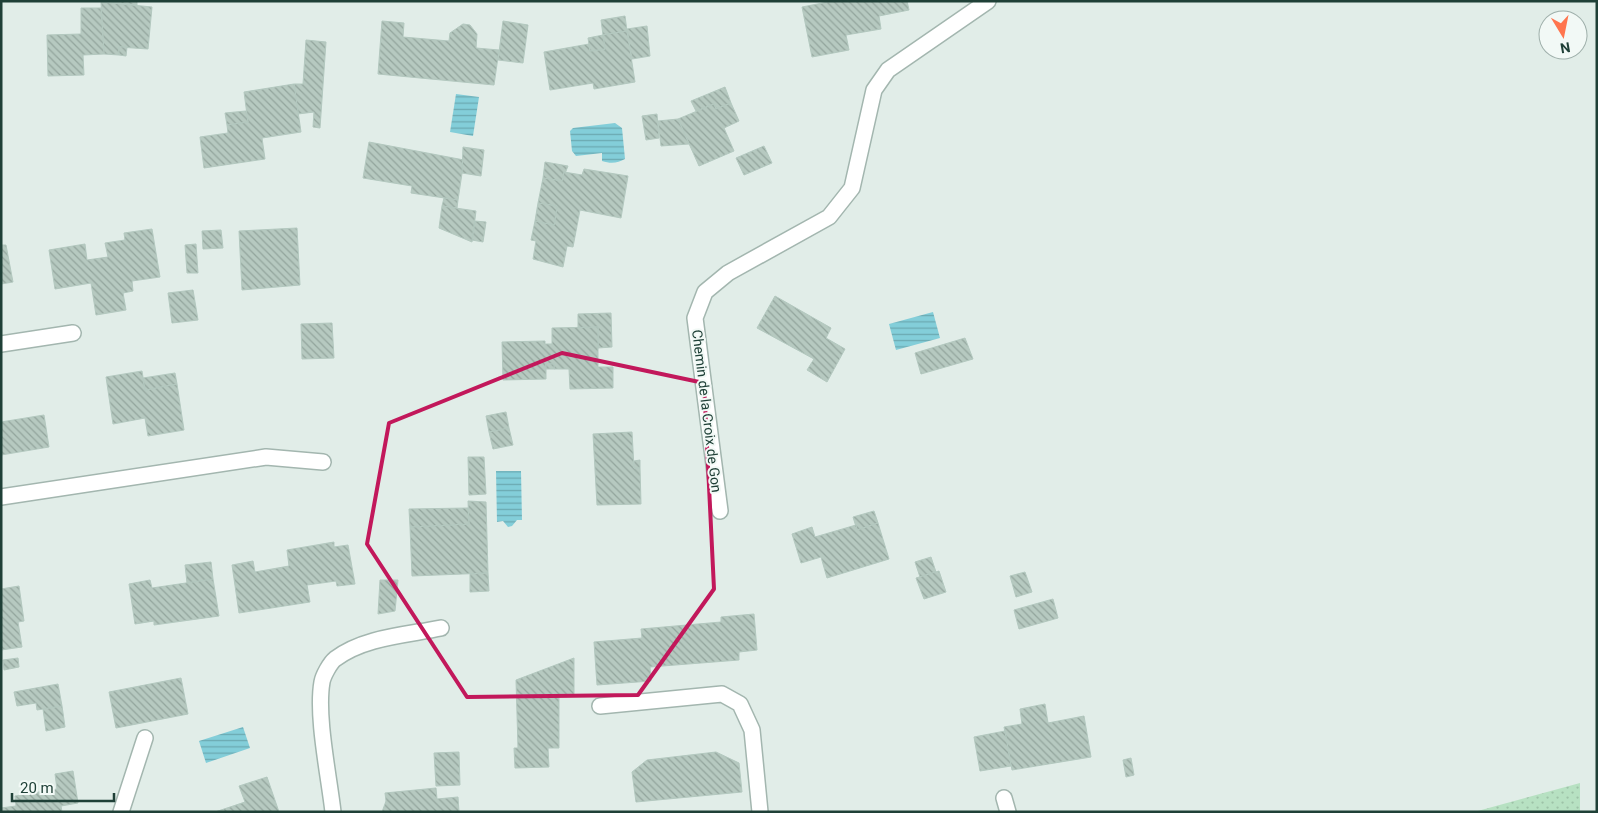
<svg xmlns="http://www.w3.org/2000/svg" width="1598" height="813" font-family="Roboto,sans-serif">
  <defs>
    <pattern id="grass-dots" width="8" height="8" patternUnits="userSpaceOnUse" patternTransform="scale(1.25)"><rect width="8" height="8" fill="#b7e1c2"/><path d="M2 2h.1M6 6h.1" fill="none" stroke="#9dc2a7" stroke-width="1.8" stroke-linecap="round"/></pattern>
    <pattern id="water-rules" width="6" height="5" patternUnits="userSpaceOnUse" patternTransform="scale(1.25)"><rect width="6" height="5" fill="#83ced9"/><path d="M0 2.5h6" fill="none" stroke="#6ba9b1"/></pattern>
    <pattern id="building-back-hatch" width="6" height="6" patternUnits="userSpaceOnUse" patternTransform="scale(1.25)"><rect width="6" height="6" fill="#b6c9c0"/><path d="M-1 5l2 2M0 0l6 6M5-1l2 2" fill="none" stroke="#93a59d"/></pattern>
  </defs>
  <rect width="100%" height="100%" fill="#e1ede8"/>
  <!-- grass -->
  <polygon fill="url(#grass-dots)" points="1580,783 1580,812 1474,812"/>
  <!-- water -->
  <g fill="url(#water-rules)">
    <polygon points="456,94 479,97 473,136 450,132"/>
    <path d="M615 123 622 128 625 159C618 163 611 164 602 161V153L576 156 572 151 570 131 573 128Z"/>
    <polygon points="933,312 940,338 896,350 889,324"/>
    <polygon points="496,471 521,471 522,520 517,520 512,526 508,527 503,521 497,522"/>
    <polygon points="243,727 250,748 206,763 199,741"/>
  </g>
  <!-- building -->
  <g fill="url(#building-back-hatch)" stroke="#b3c8bf">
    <polygon points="101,1 137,1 137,5"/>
    <polygon points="833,1 907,1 909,10 879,16 881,29 846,35 849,50 812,57 802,7"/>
    <polygon points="101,2 152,7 148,49 119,47 119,55 104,54"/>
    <polygon points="81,8 101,8 104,54 83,55 84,75 48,76 47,35 81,34"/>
    <polygon points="625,16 627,31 603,35 601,20"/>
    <polygon points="382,21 404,23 403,37 449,41 450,33 463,24 470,25 477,34 476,48 499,50 494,85 378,74"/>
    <polygon points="503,21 528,25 523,63 498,60"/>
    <polygon points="647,26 650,56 632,59 627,29"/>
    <polygon points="627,31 635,82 594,89 593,83 550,90 544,52 589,44 590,51 605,49 603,35"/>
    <polygon points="603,35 605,49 590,51 588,38"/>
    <polygon points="306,40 326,42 320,128 313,127 314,112 298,114 294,84 303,84"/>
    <polygon points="119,47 127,47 126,56 119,55"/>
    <polygon points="294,84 301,132 262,138 265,159 204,168 200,137 228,133 227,125 248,122 244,92"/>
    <polygon points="725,87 731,103 716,109 714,104 696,111 691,101"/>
    <polygon points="731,103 739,121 724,128 734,151 699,166 678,119 714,104 716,109"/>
    <polygon points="246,111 248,122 227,125 225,113"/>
    <polygon points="657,114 659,138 646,140 642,116"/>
    <polygon points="678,119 689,144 661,146 658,121"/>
    <polygon points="369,142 464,160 458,200 411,193 412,186 363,178"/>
    <polygon points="764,146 772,163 744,175 736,158"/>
    <polygon points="463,147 484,150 481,176 462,173"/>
    <polygon points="545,162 568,166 562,181 543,178"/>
    <polygon points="584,169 628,176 621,218 580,210 573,247 567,246 563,267 533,259 536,241 531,240 535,221 554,225 557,206 538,203 543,178 562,181 564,172 582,175"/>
    <polygon points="444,198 458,200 457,208 442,206"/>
    <polygon points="538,203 557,206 554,225 535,221"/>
    <polygon points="442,206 476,211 472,242 439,228"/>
    <polygon points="475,221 486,222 483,242 472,240"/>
    <polygon points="297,228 300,285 242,290 239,231"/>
    <polygon points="152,229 160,277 132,281 133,291 123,293 126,310 96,315 91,283 55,289 49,250 85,244 87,260 108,257 105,243 125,240 124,233"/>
    <polygon points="221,230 223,248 203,249 202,231"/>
    <polygon points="196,244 198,273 187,273 185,245"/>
    <polygon points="1,245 6,245 13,282 1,284"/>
    <polygon points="193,290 198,320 172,323 168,293"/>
    <polygon points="775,296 831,328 826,338 845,349 827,382 807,370 814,359 757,328"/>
    <polygon points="611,313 612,347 598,348 598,327 578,328 578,314"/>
    <polygon points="332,323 334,358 302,359 301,324"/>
    <polygon points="598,327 598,367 613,367 613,388 570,389 569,369 554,369 554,364 546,364 546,379 503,380 502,342 545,341 545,344 552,344 552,328"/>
    <polygon points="965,338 973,359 921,374 915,353"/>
    <rect x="546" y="364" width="8" height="5"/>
    <polygon points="142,371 145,390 177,384 184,430 148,436 145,418 113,424 106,377"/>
    <polygon points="175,373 177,384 145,390 143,378"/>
    <polygon points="506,412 509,428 489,432 486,416"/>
    <polygon points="44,415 49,447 1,455 1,422"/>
    <polygon points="509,428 513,445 493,449 489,432"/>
    <polygon points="632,432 634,468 640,468 641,504 597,505 593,434"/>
    <polygon points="468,457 484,457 486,494 469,495"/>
    <polygon points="640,460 640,468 634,468 634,461"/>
    <polygon points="468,501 486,502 488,573 412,576 410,527 469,524"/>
    <polygon points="468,508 469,524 410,527 409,509"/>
    <polygon points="874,511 878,523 857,530 853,517"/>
    <polygon points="878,523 889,559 827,578 821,557 801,563 792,534 812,527 815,537 856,525 857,530"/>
    <polygon points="334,542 334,547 348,545 355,584 337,586 336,581 307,585 310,602 239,613 232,565 253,561 255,572 289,566 287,550"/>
    <polygon points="931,557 936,572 920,577 915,562"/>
    <polygon points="211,562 213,579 187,583 185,565"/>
    <polygon points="939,571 946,592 924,599 916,578"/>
    <polygon points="1025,572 1032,592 1016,597 1010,576"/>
    <polygon points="488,573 489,591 470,592 470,574"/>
    <polygon points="213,579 219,616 154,625 154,621 135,624 129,584 150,580 152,588"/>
    <polygon points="380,580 398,580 395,611 378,614"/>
    <polygon points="19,586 24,621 18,622 22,647 1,650 1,589"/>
    <polygon points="1053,599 1058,618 1019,629 1014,610"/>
    <polygon points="754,614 757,650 739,652 739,660 650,667 651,681 597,685 594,642 642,638 641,629 721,622 721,617"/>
    <polygon points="18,658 19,667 4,670 3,660"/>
    <polygon points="574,658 574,695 559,695 559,748 548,748 549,767 515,768 514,748 518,748 516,680"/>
    <polygon points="181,678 188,714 116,728 109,692"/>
    <polygon points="58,684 62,706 37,710 36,703 17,706 14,692"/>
    <polygon points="1045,704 1048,723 1084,716 1091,757 1012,770 1004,727 1022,724 1020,709"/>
    <polygon points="62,706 65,727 46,731 43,709"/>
    <polygon points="1005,731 1011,766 980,771 974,737"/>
    <polygon points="459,752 460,785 436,786 434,753"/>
    <polygon points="716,752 739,763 742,792 636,802 632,772 647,760"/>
    <polygon points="1131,758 1134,775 1126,777 1123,760"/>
    <polygon points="73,771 78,803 61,806 62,812 1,812 1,808 16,806 15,796 57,789 55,774"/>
    <polygon points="267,777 279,812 215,812 245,802 239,786"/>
    <polygon points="436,788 437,799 458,797 459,812 382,812 386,801 385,793"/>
  </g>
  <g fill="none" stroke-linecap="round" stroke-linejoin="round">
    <defs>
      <g id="minor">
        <polyline points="1,344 73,333"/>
        <polyline points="1,497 266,457 323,462"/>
        <polyline points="720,511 695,318 705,292 728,273 829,217 852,188 874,90 888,70 988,1"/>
        <polyline points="600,706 722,694 740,704 752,730 760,812"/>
        <polyline points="1004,798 1008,812"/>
        <polyline points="121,812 145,738"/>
        <path d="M333 812C329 776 316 716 322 682 323 676 330 663 335 659 364 637 407 635 441 628"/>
      </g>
    </defs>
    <!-- minor casing -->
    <use href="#minor" stroke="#a3b6af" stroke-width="18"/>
    <!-- minor -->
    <use href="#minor" stroke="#fff" stroke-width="15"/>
  </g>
  <!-- marked area -->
  <path fill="none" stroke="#c2185b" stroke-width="4" stroke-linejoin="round" d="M562 353 704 383 714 589 638 695 467 697 367 544 389 423Z"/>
  <g text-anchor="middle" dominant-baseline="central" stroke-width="4" stroke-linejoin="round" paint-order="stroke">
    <!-- street labels -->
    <g font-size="14" fill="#1f4037" stroke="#f2f9f6">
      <text transform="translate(707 411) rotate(83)">Chemin de la Croix de Gon</text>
    </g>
  </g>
  <!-- border -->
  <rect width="1598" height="813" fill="none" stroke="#1f4037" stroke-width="5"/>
  <!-- north arrow -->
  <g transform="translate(1563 35) rotate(170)"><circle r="24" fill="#f2f9f6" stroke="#9eafaa"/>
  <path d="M0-4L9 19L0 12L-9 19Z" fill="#ff754e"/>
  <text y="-8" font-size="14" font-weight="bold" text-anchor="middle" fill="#1f4037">N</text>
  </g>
  <!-- scale -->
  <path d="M12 793v8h102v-8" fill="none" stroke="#1f4037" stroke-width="2.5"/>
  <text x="20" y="793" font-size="15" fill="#1f4037" stroke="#f2f9f6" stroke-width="4" paint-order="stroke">20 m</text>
</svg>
